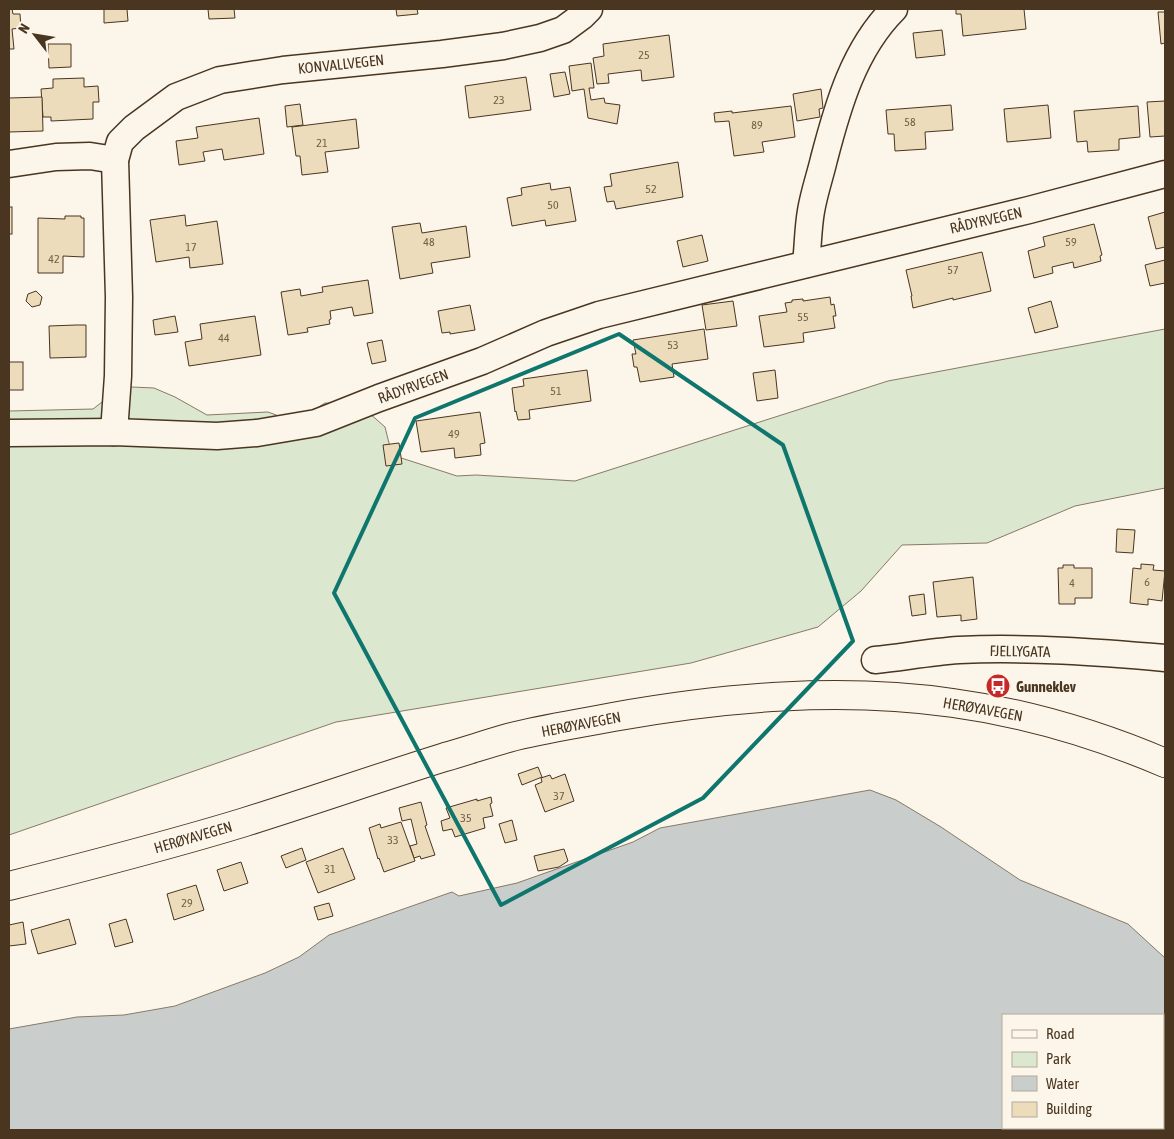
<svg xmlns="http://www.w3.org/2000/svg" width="1174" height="1139" font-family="'Asap Condensed',sans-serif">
  <rect width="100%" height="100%" fill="#fbf6e9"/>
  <!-- green -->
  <polygon fill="#dce7d0" stroke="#887966" points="1165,329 1165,488 1075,506 987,543 902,545 861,591 818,627 691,663 336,722 9,835 9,411 93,409 111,395 132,387 154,388 175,397 207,415 268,412 295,422 325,403 347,404 368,412 385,427 392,455 457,476 476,475 575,481 888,381"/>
  <!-- water -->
  <path fill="#c9cecd" stroke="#887966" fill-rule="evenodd" d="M870 790 896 800 941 827 1020 880 1128 924 1165 958V1130H9V1029L77 1017 124 1015 175 1006 265 973 299 957 329 935 452 892 459 896 517 883 633 842 660 828ZM1003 1015H1163V1128H1003Z"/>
  <!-- building -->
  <g fill="#ecdcbc" stroke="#4a3520">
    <polygon points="9,9 12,9 13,14 20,14 21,28 12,29 14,49 9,49"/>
    <polygon points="104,9 127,9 128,21 104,23"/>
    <polygon points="208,9 234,9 235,18 209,19"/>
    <polygon points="396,9 417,9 418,14 397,16"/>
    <polygon points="956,9 1024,9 1026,29 963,36 961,14 956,14"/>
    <polygon points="1158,12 1165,12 1165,43 1161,44"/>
    <polygon points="942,30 945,55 916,58 913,33"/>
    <polygon points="669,35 674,77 642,81 641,70 608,74 609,83 597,84 593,58 604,56 603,44"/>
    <polygon points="48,44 71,44 71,67 49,68"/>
    <polygon points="591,63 594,88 589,88 591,100 604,98 605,103 620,105 617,124 588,118 584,89 572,91 569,66"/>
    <polygon points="565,72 570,94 554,97 550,74"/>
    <polygon points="526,77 531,110 469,118 465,86"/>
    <polygon points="84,78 84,87 98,86 99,102 93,102 93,119 51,121 51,117 43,117 41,89 53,88 53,79"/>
    <polygon points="821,89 823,108 819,109 820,117 797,121 793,94"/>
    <polygon points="42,97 43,131 9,132 9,98"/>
    <polygon points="1165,101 1165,136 1150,137 1147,102"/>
    <polygon points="300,104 303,125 287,127 285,106"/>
    <polygon points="951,105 953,130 925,132 926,149 895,151 894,134 888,134 886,110"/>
    <polygon points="1048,105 1051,138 1007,142 1004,109"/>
    <polygon points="791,106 795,137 762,142 764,152 734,156 729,121 715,122 714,113 732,111 732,113"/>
    <polygon points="1138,106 1140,137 1119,139 1119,150 1088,152 1087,141 1077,142 1074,111"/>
    <polygon points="259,118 264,154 224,160 222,149 203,152 205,161 179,165 176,141 198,138 196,127"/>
    <polygon points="356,119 359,148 325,152 328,172 302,175 300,156 296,156 292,127"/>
    <polygon points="678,162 683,197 616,209 614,201 607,202 604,187 612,186 610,174"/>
    <polygon points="550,183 551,190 570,187 576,221 546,226 545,220 512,226 507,198 522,195 521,188"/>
    <rect x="9" y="207" width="3" height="27"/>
    <polygon points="1165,212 1165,247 1156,249 1148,217"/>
    <polygon points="185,215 186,226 217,221 223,264 190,268 189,257 156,262 150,220"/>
    <polygon points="65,216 81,216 81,218 84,218 84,257 63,256 63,273 38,273 38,218 65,219"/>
    <polygon points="420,223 422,233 466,226 470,257 431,263 433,273 400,279 392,227"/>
    <polygon points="1094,224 1102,255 1100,256 1101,261 1074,268 1073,262 1052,267 1053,273 1034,278 1028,251 1045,246 1043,237"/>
    <polygon points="702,235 708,261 683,267 677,241"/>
    <polygon points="982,252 991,291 953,300 953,298 913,308 911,296 912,296 906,270"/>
    <polygon points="1165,260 1165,283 1150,286 1145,265"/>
    <polygon points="368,280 373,313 354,316 352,307 330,311 331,319 329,320 330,324 307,328 308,332 288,335 281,292 300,289 301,296 323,292 322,287"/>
    <polygon points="36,291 42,297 40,305 32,307 26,301 28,294"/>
    <polygon points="830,297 831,305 834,304 836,316 833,316 835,328 803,333 804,342 764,347 759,316 787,312 785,303 792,302 792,300 803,299 803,301"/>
    <polygon points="733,301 737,326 706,330 702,305"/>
    <polygon points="1051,301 1058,327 1035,333 1028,308"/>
    <polygon points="470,305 475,330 450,334 450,332 442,333 438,311"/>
    <polygon points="175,316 178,332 155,335 153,320"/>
    <polygon points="255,316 261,355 189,366 185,342 202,339 200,324"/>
    <polygon points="76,325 86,325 86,357 50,358 49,326"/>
    <polygon points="704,329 708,359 672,364 674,377 640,382 637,367 634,367 632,354 636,354 633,340"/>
    <polygon points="382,340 386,361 372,364 367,343"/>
    <rect x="9" y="362" width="14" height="28"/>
    <polygon points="587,370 591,401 529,410 530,419 518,420 516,411 515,412 512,388 524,386 523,379"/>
    <polygon points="775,370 778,398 757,401 753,373"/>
    <polygon points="480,412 485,443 480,444 481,455 455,458 454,448 421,452 416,421"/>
    <polygon points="399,443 402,464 386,466 383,445"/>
    <polygon points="1117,529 1135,530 1133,553 1116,552"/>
    <polygon points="1141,564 1154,565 1153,570 1165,571 1162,601 1148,599 1148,605 1130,603 1133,568 1141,569"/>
    <polygon points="1063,565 1074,565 1074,568 1092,568 1092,598 1075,598 1075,604 1059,604 1058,568 1063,568"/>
    <polygon points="973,577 977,619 961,621 961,615 937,617 933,582"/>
    <polygon points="924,594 926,614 912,616 909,596"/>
    <polygon points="538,767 542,777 522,785 518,774"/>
    <polygon points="565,774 574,801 545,812 535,785 542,782 541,778 550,775 552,779"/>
    <polygon points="491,797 492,803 490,804 493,816 483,818 485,828 455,837 452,829 443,831 441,821 450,818 446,808 477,799 477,801"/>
    <polygon points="421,802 427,825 425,826 435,855 421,859 420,856 414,858 410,846 417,844 411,819 402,821 399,808"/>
    <polygon points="512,820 517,840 505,843 499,824"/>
    <polygon points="401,822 415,861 384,872 379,858 378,859 369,828 380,824 381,828"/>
    <polygon points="302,848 306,860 286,868 281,856"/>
    <polygon points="343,848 355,879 318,893 306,862"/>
    <polygon points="564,849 568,861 559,867 538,871 534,856"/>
    <polygon points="241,862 248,883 224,891 217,870"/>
    <polygon points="196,885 204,910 174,920 167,894"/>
    <polygon points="329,903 333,916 318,920 314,907"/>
    <polygon points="69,919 76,944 38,954 31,930"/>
    <polygon points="126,919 133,942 115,947 109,924"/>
    <polygon points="23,922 26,944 9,946 9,925"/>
  </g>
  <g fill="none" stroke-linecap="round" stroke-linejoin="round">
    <defs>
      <g id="minor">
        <polyline points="9,164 56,157 90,156 115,160"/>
        <path d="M806 264C808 246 808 228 811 211 814 193 820 176 824 159 838 105 854 49 894 9"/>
        <polyline points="114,432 118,376 119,297 115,160 120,142 134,128 176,97 220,80 283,70 442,54 503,46 540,38 563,30 582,16 589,9"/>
        <polyline points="9,433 114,432 217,436 257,433 316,423 379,398 482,361 546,333 599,315 1029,210 1165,174"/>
        <path d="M875 660C903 657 931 652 959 650 1027 647 1097 652 1165 658"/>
      </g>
      <path id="highway" d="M9 886C88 866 167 846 245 822 312 801 378 778 445 757 466 751 487 744 508 738 542 729 578 724 613 717 725 697 840 687 953 703 1026 713 1097 734 1165 763"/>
    </defs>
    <!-- minor casing -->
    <use href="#minor" stroke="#4a3520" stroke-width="29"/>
    <!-- highway casing -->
    <use href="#highway" stroke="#4a3520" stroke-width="30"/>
    <!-- minor -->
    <use href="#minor" stroke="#fbf6e9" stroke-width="26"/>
    <!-- highway -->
    <use href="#highway" stroke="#fbf6e9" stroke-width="28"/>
  </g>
  <!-- marked area -->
  <path fill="none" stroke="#0f766e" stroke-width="4" stroke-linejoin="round" d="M619 334 783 445 853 641 703 798 501 905 334 593 415 418Z"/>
  <!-- icons -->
  <defs>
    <symbol id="bus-disc" viewBox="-11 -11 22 22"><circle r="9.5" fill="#c62828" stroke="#fbf6e9"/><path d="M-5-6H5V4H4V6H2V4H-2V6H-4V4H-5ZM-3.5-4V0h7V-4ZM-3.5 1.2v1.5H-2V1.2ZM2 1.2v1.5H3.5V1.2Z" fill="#fff"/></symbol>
  </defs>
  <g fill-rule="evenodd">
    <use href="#bus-disc" x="984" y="672" width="28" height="28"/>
  </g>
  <g text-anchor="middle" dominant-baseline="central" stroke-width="4" stroke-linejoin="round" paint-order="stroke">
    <!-- number labels -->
    <g font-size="12" fill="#725f47">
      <text x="644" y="55">25</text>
      <text x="499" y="100">23</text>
      <text x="910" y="122">58</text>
      <text x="757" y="125">89</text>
      <text x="322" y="143">21</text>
      <text x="651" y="189">52</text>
      <text x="553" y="205">50</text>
      <text x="429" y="242">48</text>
      <text x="1071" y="242">59</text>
      <text x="191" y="247">17</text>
      <text x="54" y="259">42</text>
      <text x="953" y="270">57</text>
      <text x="803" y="317">55</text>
      <text x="224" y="338">44</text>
      <text x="673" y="345">53</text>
      <text x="556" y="391">51</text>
      <text x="454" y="434">49</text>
      <text x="1147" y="582">6</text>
      <text x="1072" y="583">4</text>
      <text x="559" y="796">37</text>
      <text x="466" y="818">35</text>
      <text x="393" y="840">33</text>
      <text x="330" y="869">31</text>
      <text x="187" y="903">29</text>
    </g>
    <!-- street labels -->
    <g font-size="15" fill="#4a3520" stroke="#fbf6e9">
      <text transform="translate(341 64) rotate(-6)">KONVALLVEGEN</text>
      <text transform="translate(986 220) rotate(-13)">RÅDYRVEGEN</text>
      <text transform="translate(413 386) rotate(-20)">RÅDYRVEGEN</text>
      <text transform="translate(1020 651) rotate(1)">FJELLYGATA</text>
      <text transform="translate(983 709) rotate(10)">HERØYAVEGEN</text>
      <text transform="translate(581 724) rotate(-11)">HERØYAVEGEN</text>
      <text transform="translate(193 837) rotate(-16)">HERØYAVEGEN</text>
    </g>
    <!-- poi labels -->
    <g font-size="15" font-weight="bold" fill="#4a3520" stroke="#fbf6e9" text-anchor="start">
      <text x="1016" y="686">Gunneklev</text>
    </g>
  </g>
  <!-- border -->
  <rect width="1174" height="1139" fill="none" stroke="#4a3520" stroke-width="20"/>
  <!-- legend -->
  <rect x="1002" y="1014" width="162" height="115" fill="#fbf6e9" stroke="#b4a999"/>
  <rect x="1012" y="1030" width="25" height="8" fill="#fbf6e9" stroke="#b4a999"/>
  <text x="1046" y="1039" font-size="15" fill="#4a3520">Road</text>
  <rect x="1012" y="1052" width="25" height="15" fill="#dce7d0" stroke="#b4a999"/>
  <text x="1046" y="1064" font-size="15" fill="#4a3520">Park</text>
  <rect x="1012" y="1076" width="25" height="15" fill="#c9cecd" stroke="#b4a999"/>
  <text x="1046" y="1089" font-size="15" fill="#4a3520">Water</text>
  <rect x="1012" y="1102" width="25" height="15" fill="#ecdcbc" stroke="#b4a999"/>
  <text x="1046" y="1114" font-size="15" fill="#4a3520">Building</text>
  <!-- north arrow -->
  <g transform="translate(35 35) rotate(301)" stroke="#fbf6e9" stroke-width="4" paint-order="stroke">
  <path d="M0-4L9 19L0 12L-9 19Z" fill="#4a3520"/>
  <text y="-8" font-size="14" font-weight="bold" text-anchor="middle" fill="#4a3520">N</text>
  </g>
</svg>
